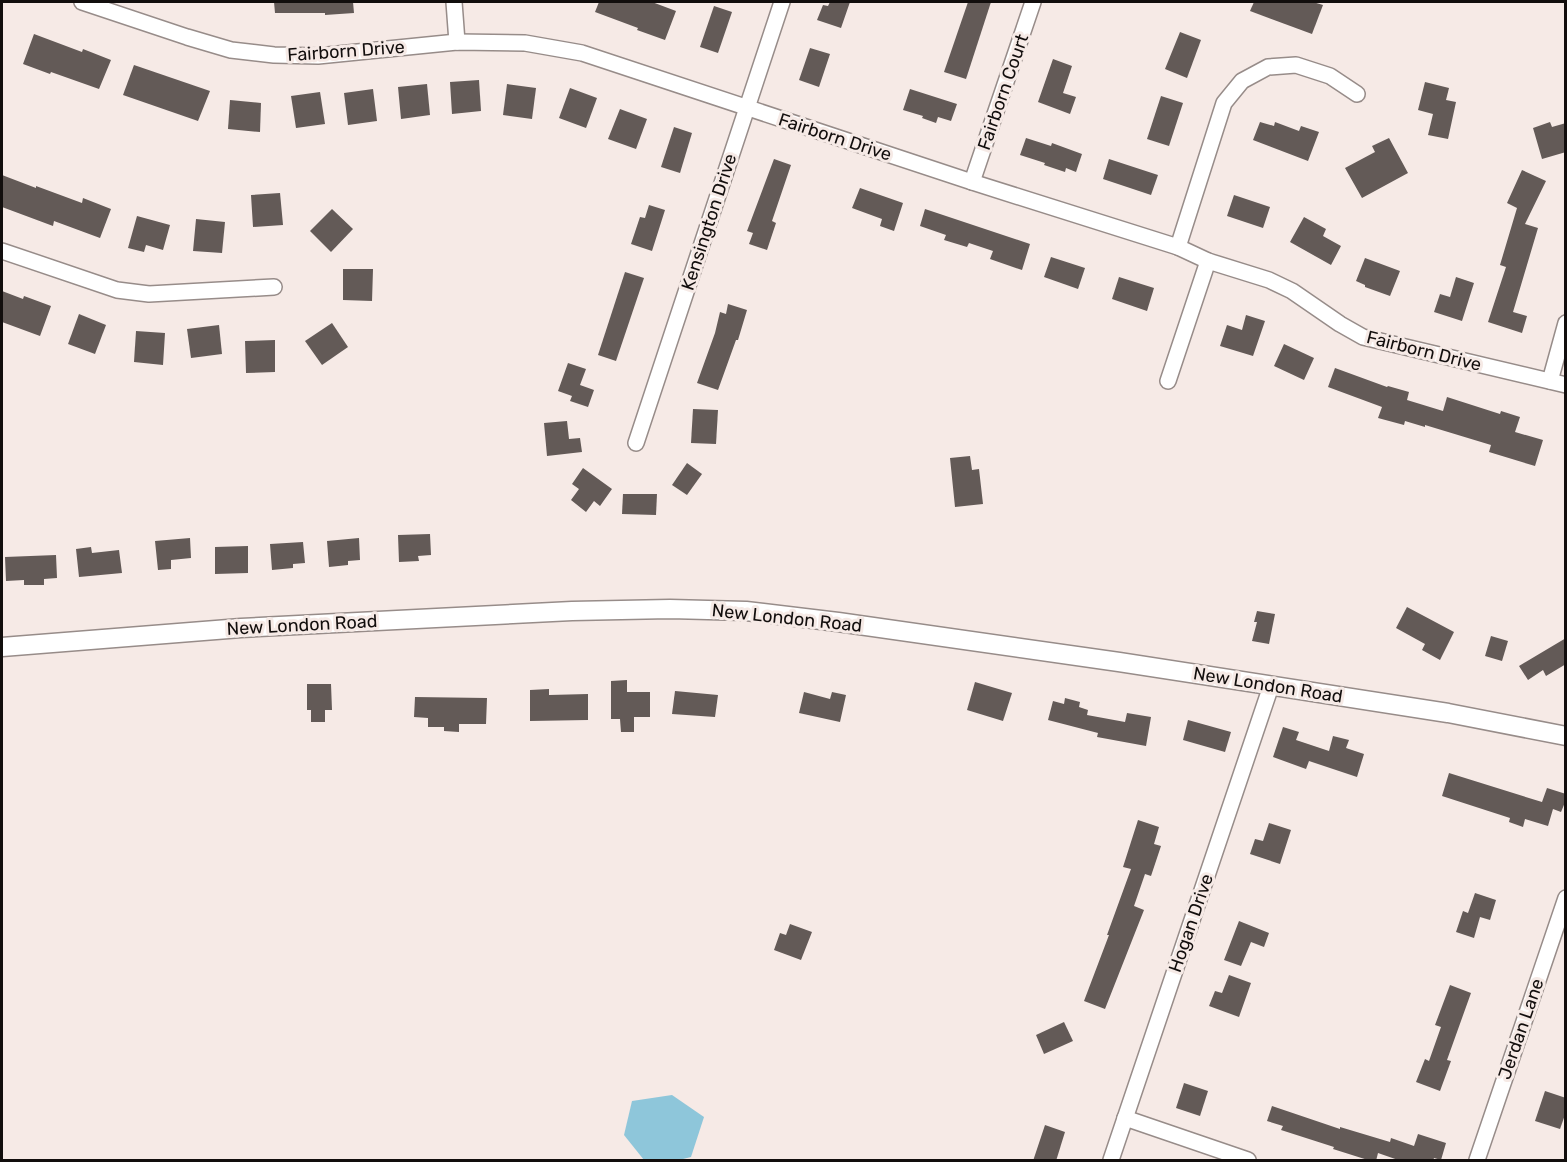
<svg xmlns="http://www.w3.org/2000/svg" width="1567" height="1162" font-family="Rubik,sans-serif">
  <rect width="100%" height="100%" fill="#f6eae6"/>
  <!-- water -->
  <polygon fill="#8ec6da" points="672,1095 704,1117 691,1157 679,1160 644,1160 624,1135 632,1101"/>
  <!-- building -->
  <g fill="#635a57">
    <polygon points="274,2 353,2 354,13 325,15 325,13 275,13"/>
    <polygon points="599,2 652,2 676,11 665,40 637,30 638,28 595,12"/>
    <polygon points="830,2 850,2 841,28 817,20 823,5 828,6"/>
    <polygon points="968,2 991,2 966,79 944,72"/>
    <polygon points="1254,2 1313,2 1323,5 1312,34 1250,11"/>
    <polygon points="714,6 732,12 718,53 700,47"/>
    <polygon points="1180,32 1201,40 1187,78 1165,69"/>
    <polygon points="34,34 82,52 83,49 111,60 99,89 51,72 50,74 23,64"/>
    <polygon points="810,48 830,54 819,87 799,80"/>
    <polygon points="1053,59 1072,66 1063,93 1076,97 1070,114 1038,102"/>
    <polygon points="134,65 210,91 198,121 123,95"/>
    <polygon points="479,80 481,111 452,114 450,82"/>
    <polygon points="1425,82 1449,88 1446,100 1456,102 1448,139 1428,135 1433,114 1418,110"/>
    <polygon points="427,84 430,115 401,119 398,87"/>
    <polygon points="507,84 536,88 532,119 503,115"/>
    <polygon points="570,88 597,98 586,128 559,118"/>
    <polygon points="373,89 377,121 348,125 344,93"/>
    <polygon points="910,89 957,104 951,121 938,117 936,123 922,118 923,116 903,110"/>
    <polygon points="320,92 325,124 296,128 291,96"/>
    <polygon points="1161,96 1183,103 1169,146 1147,139"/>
    <polygon points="230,100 261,103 260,132 228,129"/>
    <polygon points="620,109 647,119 636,149 608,139"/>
    <polygon points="1260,122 1274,126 1275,122 1299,131 1301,126 1319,132 1308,161 1253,140"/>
    <polygon points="1550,122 1552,127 1566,123 1566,152 1542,159 1533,128"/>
    <polygon points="674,127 692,133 680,173 661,167"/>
    <polygon points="1026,138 1051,146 1052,143 1082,154 1076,172 1066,168 1065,172 1044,165 1045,163 1020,155"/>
    <polygon points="1389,138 1408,173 1362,198 1345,168 1375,152 1372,146"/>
    <polygon points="774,159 791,165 772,221 776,223 767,250 749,244 753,233 747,231"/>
    <polygon points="1109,159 1158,175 1151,195 1103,179"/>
    <polygon points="1522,170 1546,181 1525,224 1538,228 1513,312 1527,316 1522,333 1488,322 1506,267 1500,265 1517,208 1507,203"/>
    <polygon points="2,175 36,188 36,186 82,203 83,198 111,209 100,238 54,221 53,226 2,207"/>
    <polygon points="860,188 903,203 894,231 880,226 882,219 852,208"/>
    <polygon points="280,193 283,225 253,227 251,195"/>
    <polygon points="1234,195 1270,207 1263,228 1227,216"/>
    <polygon points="649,205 665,210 652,251 631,244 640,217 645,218"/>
    <polygon points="332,209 353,229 331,252 310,231"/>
    <polygon points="925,209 1030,244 1022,270 990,259 993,251 969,243 967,247 944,240 946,235 920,226"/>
    <polygon points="137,216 170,225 163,250 146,245 144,252 128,248"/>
    <polygon points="1304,217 1326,229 1323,236 1341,246 1331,265 1290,242"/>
    <polygon points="196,219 225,222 222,253 193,251"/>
    <polygon points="1051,257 1085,268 1078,289 1044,277"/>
    <polygon points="1365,258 1400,271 1390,296 1365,287 1365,285 1356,281"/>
    <polygon points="343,269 373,269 372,301 343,300"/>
    <polygon points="625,272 644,278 616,361 598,355"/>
    <polygon points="1119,277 1154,288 1147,311 1112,299"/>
    <polygon points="1456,277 1474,283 1462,321 1434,312 1440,294 1450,297"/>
    <polygon points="2,291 23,299 24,296 51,306 40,336 2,322"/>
    <polygon points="728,304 747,310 738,340 736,340 718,390 697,383 715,333 720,312 726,314"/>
    <polygon points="79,314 106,325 95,354 68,344"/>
    <polygon points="1246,315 1265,321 1253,356 1220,346 1227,325 1242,330"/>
    <polygon points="332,323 348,347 322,365 305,341"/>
    <polygon points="219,325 222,354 191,358 187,329"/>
    <polygon points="136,331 165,333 163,365 134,362"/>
    <polygon points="275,340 275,372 246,373 245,341"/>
    <polygon points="1284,344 1314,358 1304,380 1274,366"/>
    <polygon points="568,363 586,369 580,385 594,390 588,407 570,401 572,396 558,391"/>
    <polygon points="1335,368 1387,387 1388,386 1409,392 1407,400 1443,411 1447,397 1500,414 1501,411 1520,417 1515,432 1543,440 1535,466 1489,452 1491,445 1425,425 1425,427 1405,421 1404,425 1378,418 1382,407 1328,387"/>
    <polygon points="693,409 718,410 716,444 691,443"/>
    <polygon points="567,421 569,439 580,438 582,452 547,456 544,423"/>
    <polygon points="970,456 972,470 979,469 983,504 955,507 950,458"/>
    <polygon points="687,463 702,474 687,495 672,485"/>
    <polygon points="583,468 612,489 600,506 594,501 586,512 571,500 579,489 572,484"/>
    <polygon points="623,494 657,494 656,515 622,514"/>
    <polygon points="430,534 431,555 418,556 419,561 399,562 398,535"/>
    <polygon points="190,538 191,558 171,560 171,569 158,570 155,541"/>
    <polygon points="359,538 360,560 348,561 348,565 329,567 327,541"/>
    <polygon points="303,542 305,563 293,564 293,568 272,570 270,544"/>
    <polygon points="248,546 248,573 215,574 215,547"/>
    <polygon points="91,547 92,553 119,550 122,573 79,577 76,549"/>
    <polygon points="56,555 57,578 44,579 44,585 24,585 24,580 6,581 5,557"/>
    <polygon points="1407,607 1454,632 1440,660 1422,650 1425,644 1396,628"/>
    <polygon points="1257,611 1275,614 1269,644 1252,641 1257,622 1254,622"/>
    <polygon points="1491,636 1508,641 1502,661 1485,656"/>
    <polygon points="1566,638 1566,664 1546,676 1543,670 1528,680 1519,666"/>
    <polygon points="627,680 627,692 650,692 650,717 634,717 634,732 621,732 620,719 611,719 611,681"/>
    <polygon points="975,682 1012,693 1003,721 967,710"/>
    <polygon points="307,684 331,684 332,710 325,710 325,722 311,722 311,710 307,710"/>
    <polygon points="549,689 549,695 588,694 588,720 530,721 530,690"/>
    <polygon points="675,691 718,695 715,717 672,714"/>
    <polygon points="804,692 830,699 832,692 846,695 840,722 799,713"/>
    <polygon points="415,697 487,698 486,724 459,724 459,732 444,731 444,727 428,727 428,718 414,717"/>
    <polygon points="1065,698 1080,702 1079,707 1088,710 1087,715 1125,722 1127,713 1151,717 1146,746 1097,737 1098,733 1048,720 1053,701 1064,704"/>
    <polygon points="1188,720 1231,732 1225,752 1183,740"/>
    <polygon points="1283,727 1299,732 1296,740 1329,751 1333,736 1349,740 1346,748 1364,754 1357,777 1309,761 1306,769 1273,757"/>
    <polygon points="1449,773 1542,802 1547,788 1566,794 1566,800 1561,812 1553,809 1548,826 1525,819 1523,827 1509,822 1510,818 1442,796"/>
    <polygon points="1138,820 1159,827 1154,844 1161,846 1151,876 1145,874 1134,906 1144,910 1105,1009 1084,1001 1109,935 1107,935 1131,869 1123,867"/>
    <polygon points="1269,823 1291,830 1280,864 1250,854 1255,839 1263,841"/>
    <polygon points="1475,893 1496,900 1490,920 1480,917 1474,938 1456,932 1463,911 1468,913"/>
    <polygon points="1239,921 1269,933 1264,947 1251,942 1241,966 1224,960"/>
    <polygon points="790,924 812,932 801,960 774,950 780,933 786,935"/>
    <polygon points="1229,975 1251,983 1239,1017 1209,1006 1215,991 1222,993"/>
    <polygon points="1450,985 1471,993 1447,1060 1451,1061 1440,1091 1416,1082 1425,1059 1429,1061 1441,1027 1435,1025"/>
    <polygon points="1064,1022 1073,1041 1044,1054 1036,1035"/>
    <polygon points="1184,1083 1208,1091 1200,1116 1176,1108"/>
    <polygon points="1545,1091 1566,1098 1566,1112 1560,1129 1535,1121"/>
    <polygon points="1272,1106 1340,1129 1340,1127 1390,1142 1391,1138 1414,1146 1418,1134 1446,1143 1441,1160 1434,1158 1433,1161 1401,1161 1378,1153 1376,1161 1371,1161 1333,1149 1334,1147 1281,1130 1283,1126 1267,1121"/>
    <polygon points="1045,1125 1065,1132 1056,1161 1033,1161"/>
  </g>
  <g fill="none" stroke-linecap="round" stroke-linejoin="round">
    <defs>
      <g id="minor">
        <polyline points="82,2 187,37 231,50 274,55 318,56 457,42 525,43 582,53 972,182 1178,247 1208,261 1269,280 1292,291 1340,324 1363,337 1566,385"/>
        <polyline points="454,2 457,42"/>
        <polyline points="972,182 1033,2"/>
        <polyline points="1178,247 1224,103 1242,81 1268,67 1296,65 1330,76 1357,94"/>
        <polyline points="2,251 117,290 149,294 274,287"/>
        <polyline points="1168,381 1208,261"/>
        <polyline points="1550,381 1566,323"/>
        <polyline points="636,443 782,2"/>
        <polyline points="1125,1118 1248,1160"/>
        <polyline points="1111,1160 1271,686"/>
        <polyline points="1477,1160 1566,898"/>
      </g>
      <polyline id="tertiary" points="2,647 241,628 572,611 670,609 746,611 838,622 1119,662 1448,713 1566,736"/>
    </defs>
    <!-- minor casing -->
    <use href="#minor" stroke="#978c89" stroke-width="18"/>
    <!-- tertiary casing -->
    <use href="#tertiary" stroke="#978c89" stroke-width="21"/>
    <!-- minor -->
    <use href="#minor" stroke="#fff" stroke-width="15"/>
    <!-- tertiary -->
    <use href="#tertiary" stroke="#fff" stroke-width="18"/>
  </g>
  <g text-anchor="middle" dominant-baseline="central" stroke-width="6" stroke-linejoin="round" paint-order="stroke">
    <!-- street labels -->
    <g font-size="18" fill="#120e0d" stroke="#f6eae6">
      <text transform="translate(346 51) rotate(-4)">Fairborn Drive</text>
      <text transform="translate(1003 92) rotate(-71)">Fairborn Court</text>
      <text transform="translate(835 137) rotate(18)">Fairborn Drive</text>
      <text transform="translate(709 222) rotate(-72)">Kensington Drive</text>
      <text transform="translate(1424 351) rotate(14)">Fairborn Drive</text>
      <text transform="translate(787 618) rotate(6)">New London Road</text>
      <text transform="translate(302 625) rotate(-3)">New London Road</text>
      <text transform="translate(1268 685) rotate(9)">New London Road</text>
      <text transform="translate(1191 923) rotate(-71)">Hogan Drive</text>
      <text transform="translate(1521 1029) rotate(-71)">Jerdan Lane</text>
    </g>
  </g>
  <!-- border -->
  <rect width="1567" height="1162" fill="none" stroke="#120e0d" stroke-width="6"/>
</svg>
